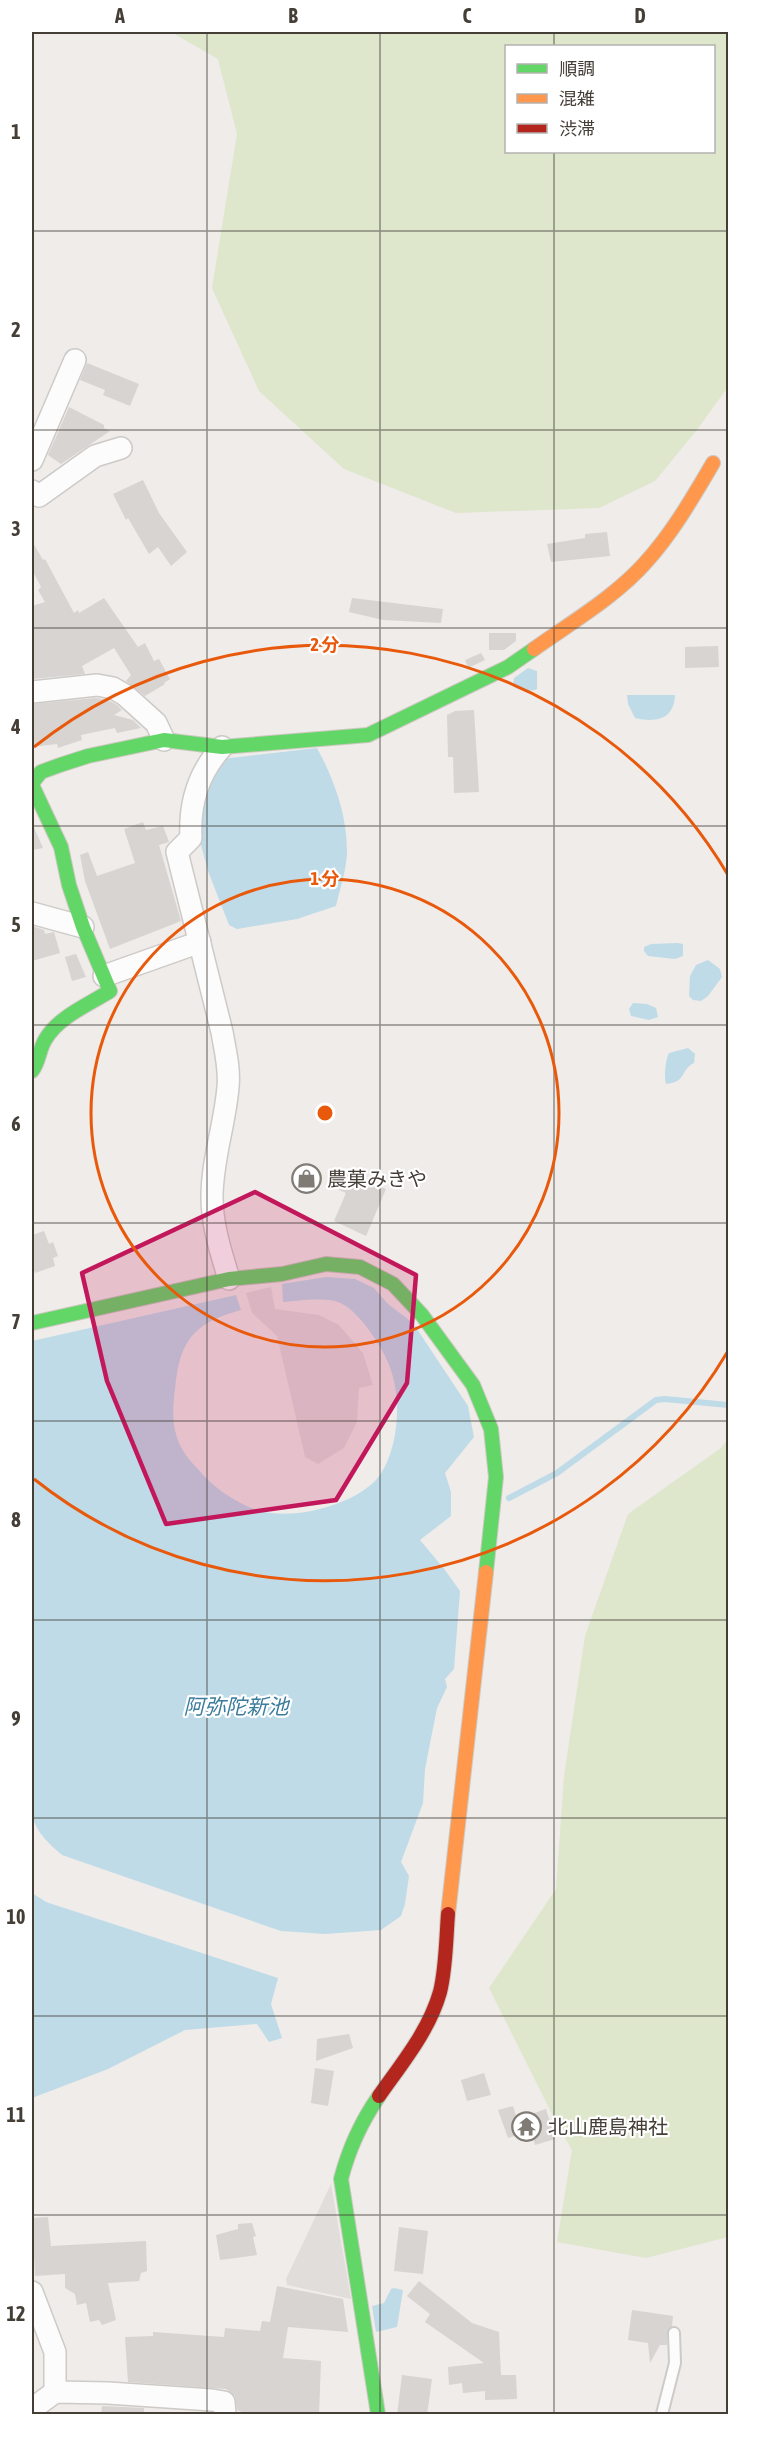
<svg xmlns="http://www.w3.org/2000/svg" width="760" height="2446" font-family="'Asap Condensed','Noto Sans JP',sans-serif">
  <rect width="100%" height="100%" fill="#efece9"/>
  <!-- green -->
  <g fill="#dee6cc" fill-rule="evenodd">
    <path d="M171 32H728V387L696 431 655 481 599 508 456 513 344 469 259 391 212 288 237 134 218 59ZM506 46H714V152H506Z"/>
    <polygon points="728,1439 728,2237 646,2258 557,2242 572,2150 556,2122 489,1988 556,1889 564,1776 585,1636 628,1514 721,1448"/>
  </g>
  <!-- parking -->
  <g fill="#e0dddb">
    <polygon points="271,1287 275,1309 319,1315 339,1325 363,1353 373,1385 359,1388 357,1422 344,1448 318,1464 305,1457 277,1336 252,1313 246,1293"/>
    <polygon points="331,2184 351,2299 287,2285 286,2279"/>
  </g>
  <!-- water -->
  <g fill="#bfdbe8">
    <path d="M528 668 537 671V689C531 692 518 691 513 686L514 678Z"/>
    <path d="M627 695H675C674 719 657 723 635 718L628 704Z"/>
    <path d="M317 748C334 779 347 815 347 851 347 868 340 888 336 906L297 919 237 929 229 925 208 871 197 830 210 773 222 759Z"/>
    <polygon points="677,943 683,944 683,956 675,959 648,956 644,951 644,947 651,944"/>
    <polygon points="708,960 720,969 722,977 708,996 701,1001 693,1000 689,996 690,976 696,965"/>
    <polygon points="633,1003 647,1004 656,1008 658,1017 649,1020 631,1016 629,1009"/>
    <path d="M688 1048 695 1054 694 1063C680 1070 687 1082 666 1084 664 1077 665 1061 669 1053Z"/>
    <path d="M326 1277 355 1279 374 1288 388 1304 413 1323 468 1406 474 1437 445 1473 451 1492V1516L420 1540 445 1570 460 1591 454 1669 445 1679 447 1687 437 1708 425 1769 423 1803 401 1862 409 1876 405 1904 401 1916 381 1930 325 1934 281 1931 62 1855C49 1844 37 1833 32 1816V1341L236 1295 241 1310C199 1322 182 1335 176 1380 174 1398 171 1416 176 1434 179 1447 188 1459 197 1468 212 1487 237 1504 260 1511 294 1520 350 1506 375 1481 388 1467 394 1445 396 1427 399 1404 396 1377 385 1356 377 1340 356 1308 338 1302 324 1297 298 1301 283 1302L282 1284Z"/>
    <polygon points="32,1893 46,1902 278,1978 271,2004 282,2038 269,2042 257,2024 185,2030 108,2069 32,2098"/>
    <polygon points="394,2288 403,2290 397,2327 376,2332 372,2306 384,2303 391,2289"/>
  </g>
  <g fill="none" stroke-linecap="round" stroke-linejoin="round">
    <!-- stream -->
    <polyline stroke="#bfdbe8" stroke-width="6" points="509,1498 557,1473 656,1400 665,1399 728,1405"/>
  </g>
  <!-- building -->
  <g fill="#d7d4d1">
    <polygon points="87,363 139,384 130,406 103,395 105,390 80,380"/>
    <polygon points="69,407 104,425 104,428 110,431 61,464 48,455"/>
    <polygon points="143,480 159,513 187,552 171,566 158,547 149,554 128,518 126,520 113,494"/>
    <polygon points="607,532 610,556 551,562 547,544 585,538 585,534"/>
    <polygon points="32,541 43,560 45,559 74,613 78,610 79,613 104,598 138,647 145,643 154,661 159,659 170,679 164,683 165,684 145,696 126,681 131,675 114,648 82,666 85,674 32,679 32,606 45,602 38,590 41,587 32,570"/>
    <polygon points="352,598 443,609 441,623 383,620 349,612"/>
    <polygon points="489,633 516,633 516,641 504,650 489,650"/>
    <polygon points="718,646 719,667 685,668 685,647"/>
    <polygon points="481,653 485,660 468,668 465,660"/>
    <polygon points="96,698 108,700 117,705 122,710 114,715 133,720 141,728 117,733 115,728 81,735 82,740 58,748 57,744 32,747 32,704"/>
    <polygon points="474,710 479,792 454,793 453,757 448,757 447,715 455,711"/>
    <polygon points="143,822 146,830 163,826 169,842 159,845 181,921 110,949 85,881 80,855 88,852 97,876 135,863 124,829"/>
    <polygon points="32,823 43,848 32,850"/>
    <polygon points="32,926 44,930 45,934 54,932 60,953 32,961"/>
    <polygon points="76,954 86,977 72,981 65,957"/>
    <polygon points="347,1171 386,1189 366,1236 334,1221 346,1193 339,1190"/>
    <polygon points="44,1231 49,1244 53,1242 58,1256 53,1258 55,1266 35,1273 32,1264 32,1235"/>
    <polygon points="349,2034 353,2048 316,2061 317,2039"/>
    <polygon points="315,2068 334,2071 328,2106 311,2103"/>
    <polygon points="484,2073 491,2095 467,2101 461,2080"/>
    <polygon points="513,2106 516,2116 523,2114 523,2117 546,2109 555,2139 535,2145 531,2131 508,2138 498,2110"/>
    <polygon points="48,2217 51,2246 146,2241 147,2271 141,2273 139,2281 108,2283 116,2320 102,2325 99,2320 90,2322 86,2303 77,2305 75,2294 65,2288 65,2274 35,2276 32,2218"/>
    <polygon points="252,2223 256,2236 253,2237 257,2255 220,2260 216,2235 238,2229 238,2224"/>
    <polygon points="399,2227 428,2231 423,2274 394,2271"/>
    <polygon points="419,2281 472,2323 499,2332 501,2375 516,2375 517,2399 485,2400 485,2391 463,2393 462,2383 449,2385 448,2367 484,2363 425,2322 430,2314 407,2296"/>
    <polygon points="277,2286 343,2299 348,2332 288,2327 283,2358 321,2361 319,2415 249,2415 237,2410 235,2396 226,2389 128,2382 125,2337 153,2336 153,2332 224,2337 225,2328 260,2331 262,2321 270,2322"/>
    <polygon points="632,2310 673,2316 672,2326 667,2333 667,2345 660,2345 650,2363 648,2343 628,2340"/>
    <polygon points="402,2375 432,2379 427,2415 397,2415"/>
    <polygon points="102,2406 144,2408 144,2415 101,2415"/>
  </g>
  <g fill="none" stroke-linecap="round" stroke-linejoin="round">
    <defs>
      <polyline id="lane" points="662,2414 675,2363 674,2333"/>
      <g id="street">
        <polyline points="32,460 75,360"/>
        <polyline points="32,491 39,496 95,456 121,448"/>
        <polyline points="32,692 97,685 113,688 125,695 156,723 164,740"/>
        <path d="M222 747C198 773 189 803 191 838L177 852 222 1032C225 1050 230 1069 228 1087 225 1124 212 1160 212 1197 212 1226 221 1252 229 1279"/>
        <polyline points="32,913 83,927"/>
        <polyline points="104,976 200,942"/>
        <polyline points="32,2292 55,2352 55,2392"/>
        <polyline points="32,2409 55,2392 108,2393 212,2400 224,2402 225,2414"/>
      </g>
      <g id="fast">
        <polyline points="32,783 41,772 60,765 88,756 164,740 222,747 368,735 508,667 534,649"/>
        <path d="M32 785 61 847 69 885 83 927 110 991C88 1005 58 1017 45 1040 39 1050 39 1062 32 1071"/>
        <polyline points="32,1323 229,1279 282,1274 326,1264 360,1267 393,1284 422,1315 473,1385 491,1429 496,1477 486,1572"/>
        <path d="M378 2414 341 2179C349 2148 361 2122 379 2096"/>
      </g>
      <g id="slow">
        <path d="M534 649C572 622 615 597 646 562 673 532 693 497 713 463"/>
        <polyline points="448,1914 486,1572"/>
      </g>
      <path id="jam" d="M379 2096C402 2063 429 2031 440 1992 446 1968 446 1940 448 1914"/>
    </defs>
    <!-- lane casing -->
    <use href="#lane" stroke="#cdcac7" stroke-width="14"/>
    <!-- street casing -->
    <use href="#street" stroke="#cdcac7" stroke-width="24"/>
    <!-- fast casing -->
    <use href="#fast" stroke="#cdc8c1" stroke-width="16"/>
    <!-- slow casing -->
    <use href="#slow" stroke="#cdc8c1" stroke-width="16"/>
    <!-- jam casing -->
    <use href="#jam" stroke="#cdc8c1" stroke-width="16"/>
    <!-- lane -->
    <use href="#lane" stroke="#fdfcfc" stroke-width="10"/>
    <!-- street -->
    <use href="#street" stroke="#fdfcfc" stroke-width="21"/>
    <!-- fast -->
    <use href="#fast" stroke="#63d668" stroke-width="14"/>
    <!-- slow -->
    <use href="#slow" stroke="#ff974d" stroke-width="14"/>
    <!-- jam -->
    <use href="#jam" stroke="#b3261e" stroke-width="14"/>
  </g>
  <!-- marked area -->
  <path fill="#c2185b" fill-opacity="0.2" stroke="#c2185b" stroke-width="4.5" stroke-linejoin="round" d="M255 1192 416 1275 407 1383 336 1500 166 1524 107 1381 82 1273Z"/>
  <!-- grid -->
  <path fill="none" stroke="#443e37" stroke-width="1.5" stroke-opacity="0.55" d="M207 32V2414M380 32V2414M554 32V46M554 152V2414M32 231H728M32 430H728M32 628H728M32 826H728M32 1025H728M32 1223H728M32 1421H728M32 1620H728M32 1818H728M32 2016H728M32 2215H728"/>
  <!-- distance rings -->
  <g fill="none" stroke="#e8590c" stroke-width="3">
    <circle cx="325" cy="1113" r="234"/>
    <path d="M728 1351A468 468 0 0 1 34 1479M34 747A468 468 0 0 1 728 875"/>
  </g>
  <!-- icons -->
  <defs>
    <symbol id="shop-ring" viewBox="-11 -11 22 22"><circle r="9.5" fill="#fff" stroke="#807b75" stroke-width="1.5"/><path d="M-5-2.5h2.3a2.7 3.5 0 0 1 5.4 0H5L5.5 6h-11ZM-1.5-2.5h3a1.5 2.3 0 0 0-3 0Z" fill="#807b75"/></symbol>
    <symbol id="temple-ring" viewBox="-11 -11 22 22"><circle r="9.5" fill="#fff" stroke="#807b75" stroke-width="1.5"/><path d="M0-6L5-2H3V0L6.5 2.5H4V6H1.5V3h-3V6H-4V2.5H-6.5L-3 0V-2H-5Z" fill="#807b75"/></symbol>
  </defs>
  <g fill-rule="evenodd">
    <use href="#shop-ring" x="290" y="1162" width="33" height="33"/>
    <use href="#temple-ring" x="510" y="2110" width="33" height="33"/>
  </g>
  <g text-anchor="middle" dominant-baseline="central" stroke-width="4.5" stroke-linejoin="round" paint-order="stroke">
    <!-- poi labels -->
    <g font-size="20" fill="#443e37" stroke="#fff" text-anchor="start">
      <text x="327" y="1178">農菓みきや</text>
      <text x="548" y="2126">北山鹿島神社</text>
    </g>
    <!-- water labels -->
    <g font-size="21" font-style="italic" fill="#3b7c9c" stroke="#fff">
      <text x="236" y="1706">阿弥陀新池</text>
    </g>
  </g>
  <circle cx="325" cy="1113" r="9" fill="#e8590c" stroke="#fff" stroke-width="3"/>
  <g font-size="18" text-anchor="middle" font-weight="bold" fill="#e8590c" stroke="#fff" stroke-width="4.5" stroke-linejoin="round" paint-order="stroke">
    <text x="325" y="651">2 分</text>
    <text x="325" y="885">1 分</text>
  </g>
  <!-- border -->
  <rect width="760" height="2446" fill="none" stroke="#ffffff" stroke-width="66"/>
  <!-- legend -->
  <rect x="505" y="45" width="210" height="108" fill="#ffffff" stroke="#b4b2af" stroke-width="1.5"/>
  <rect x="517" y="64" width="30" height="9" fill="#63d668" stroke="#b4b2af" stroke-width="1.5"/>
  <text x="559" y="75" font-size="18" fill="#443e37">順調</text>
  <rect x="517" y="94" width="30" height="9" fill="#ff974d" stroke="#b4b2af" stroke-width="1.5"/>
  <text x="559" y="105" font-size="18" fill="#443e37">混雑</text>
  <rect x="517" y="124" width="30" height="9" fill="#b3261e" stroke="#b4b2af" stroke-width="1.5"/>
  <text x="559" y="135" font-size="18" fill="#443e37">渋滞</text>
  <rect x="33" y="33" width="694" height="2380" fill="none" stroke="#443e37" stroke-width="2"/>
  <g font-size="20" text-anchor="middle" font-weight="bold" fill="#443e37">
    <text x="120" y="23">A</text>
    <text x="293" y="23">B</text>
    <text x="467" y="23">C</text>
    <text x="640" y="23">D</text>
    <text x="16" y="139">1</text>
    <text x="16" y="337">2</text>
    <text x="16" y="536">3</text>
    <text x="16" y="734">4</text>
    <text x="16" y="932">5</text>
    <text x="16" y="1131">6</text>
    <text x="16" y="1329">7</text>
    <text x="16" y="1527">8</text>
    <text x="16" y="1726">9</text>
    <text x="16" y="1924">10</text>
    <text x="16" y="2122">11</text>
    <text x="16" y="2321">12</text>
  </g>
</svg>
